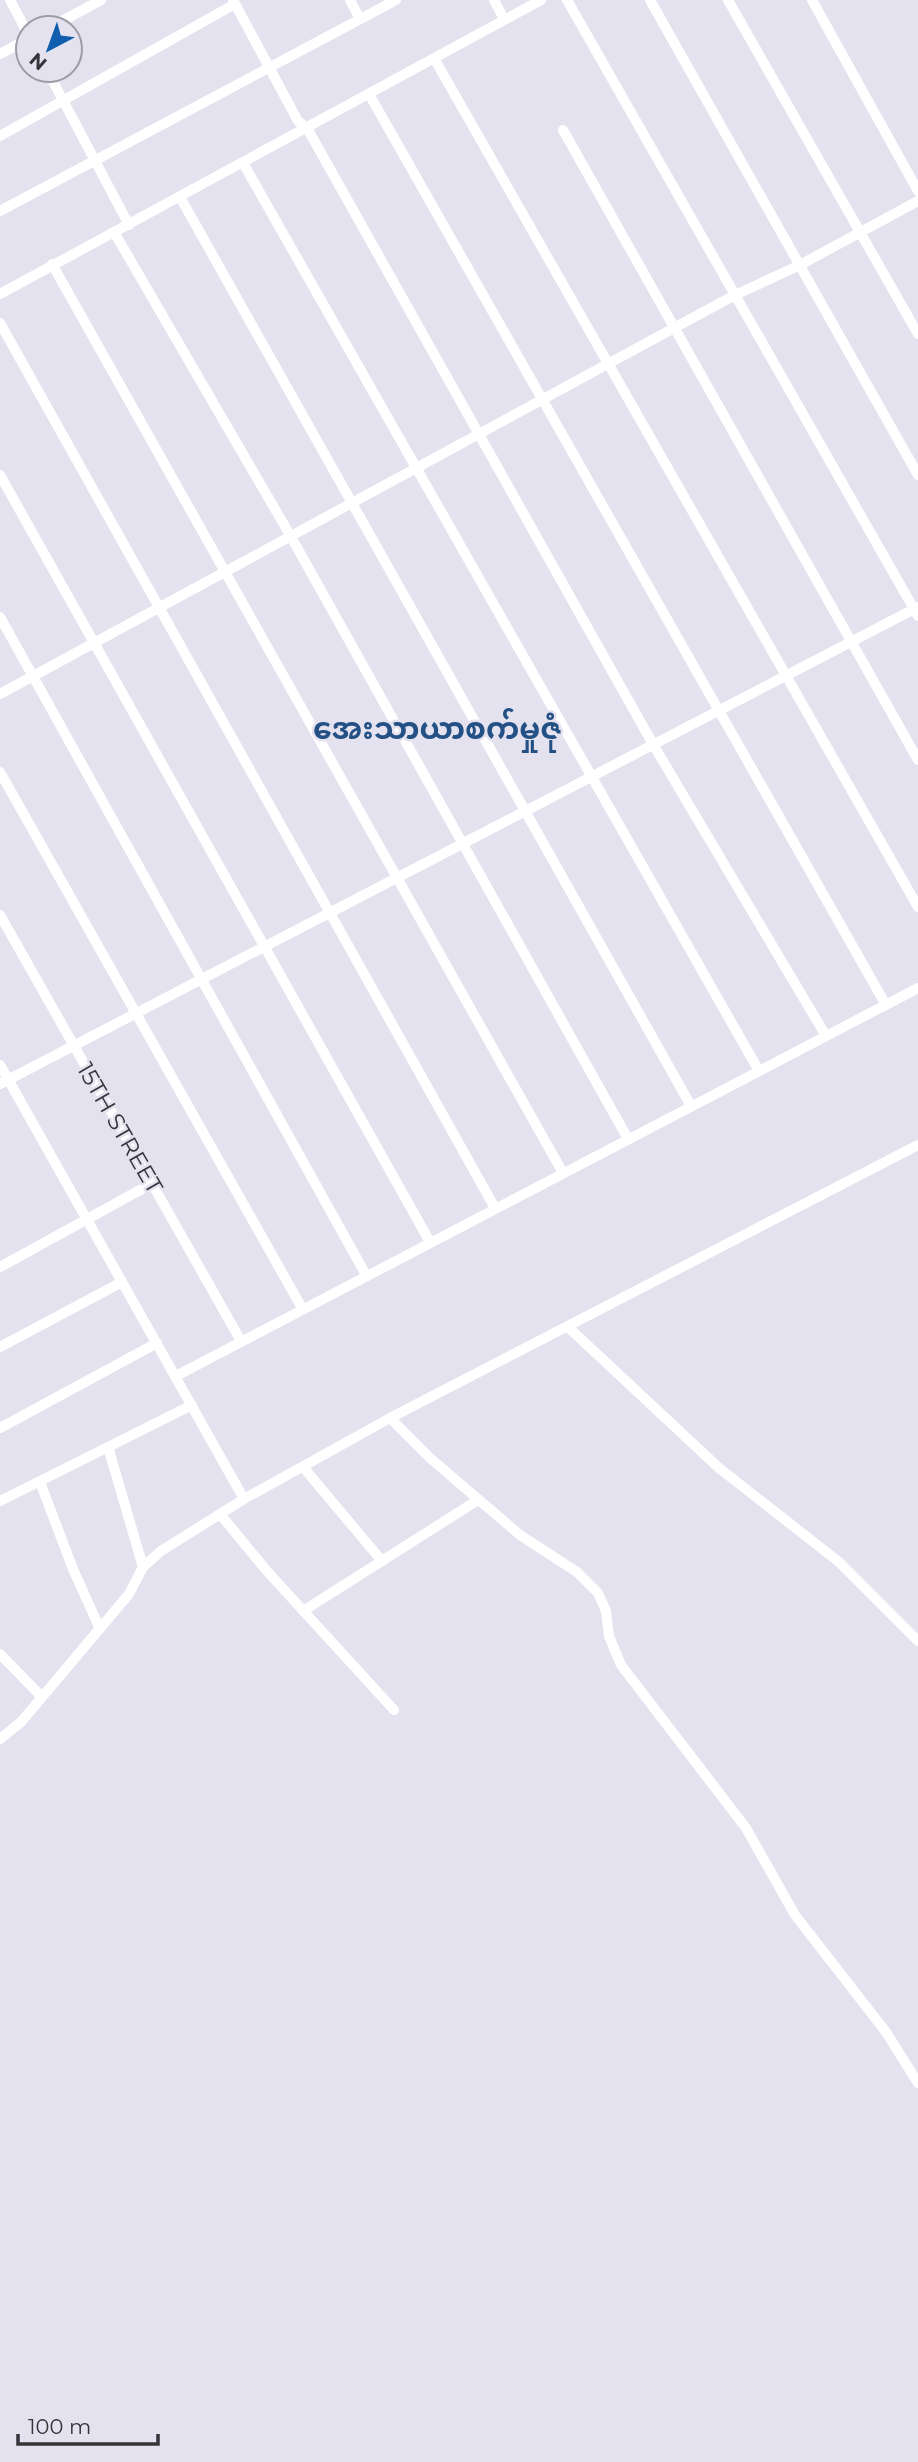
<svg xmlns="http://www.w3.org/2000/svg" width="918" height="2462" font-family="Montserrat,'Noto Sans Myanmar',sans-serif">
  <rect width="100%" height="100%" fill="#e5e2f0"/>
  <g fill="none" stroke-linecap="round" stroke-linejoin="round">
    <!-- street -->
    <g stroke="#fff" stroke-width="10">
      <polyline points="10,0 28,34"/>
      <polyline points="233,0 298,121 307,128 654,746 826,1036"/>
      <polyline points="350,0 360,19"/>
      <polyline points="494,0 504,19"/>
      <polyline points="567,0 918,616"/>
      <polyline points="650,0 918,475"/>
      <polyline points="728,0 918,334"/>
      <polyline points="812,0 918,191"/>
      <polyline points="49,28 101,0"/>
      <polyline points="0,54 28,39"/>
      <polyline points="435,60 918,907"/>
      <polyline points="47,70 129,225"/>
      <polyline points="369,94 886,1005"/>
      <polyline points="563,130 918,760"/>
      <polyline points="0,136 235,4"/>
      <polyline points="243,163 759,1071"/>
      <polyline points="180,197 691,1106"/>
      <polyline points="0,211 396,0"/>
      <polyline points="114,232 290,535 628,1139"/>
      <polyline points="52,264 563,1173"/>
      <polyline points="0,294 541,0"/>
      <polyline points="0,323 495,1208"/>
      <polyline points="0,475 430,1242"/>
      <polyline points="0,617 366,1275"/>
      <polyline points="0,694 733,296 798,266 918,201"/>
      <polyline points="0,772 302,1308"/>
      <polyline points="0,915 241,1341"/>
      <polyline points="0,1065 244,1499"/>
      <polyline points="0,1084 918,607"/>
      <polyline points="0,1267 151,1184"/>
      <polyline points="568,1327 719,1468 839,1562 918,1641"/>
      <polyline points="0,1347 122,1282"/>
      <polyline points="176,1376 918,988"/>
      <polyline points="390,1418 430,1458 520,1535 577,1572 598,1593 606,1611 609,1636 621,1665 746,1828 795,1915 886,2032 918,2083"/>
      <polyline points="0,1428 157,1343"/>
      <polyline points="108,1447 143,1567"/>
      <polyline points="303,1467 382,1561"/>
      <polyline points="40,1482 73,1569 100,1629"/>
      <polyline points="0,1501 192,1405"/>
      <polyline points="220,1514 266,1570 394,1710"/>
      <polyline points="303,1611 478,1500"/>
      <polyline points="0,1654 41,1696"/>
      <polyline points="0,1739 21,1722 129,1594 143,1567 161,1551 244,1499 390,1418 918,1145"/>
    </g>
  </g>
  <g text-anchor="middle" dominant-baseline="central" stroke-width="5" stroke-linejoin="round" paint-order="stroke">
    <!-- street labels -->
    <g font-size="23" fill="#353439" stroke="#e5e2f0">
      <text transform="translate(120 1128) rotate(60)">15TH STREET</text>
    </g>
    <!-- district labels -->
    <g font-size="30" font-weight="bold" fill="#235185" stroke="#e5e2f0">
      <text x="437" y="728">အေးသာယာစက်မှုဇုံ</text>
    </g>
  </g>
  <!-- north arrow -->
  <g transform="translate(49 49) rotate(221)"><circle r="33" fill="#e5e2f0" stroke="#9f9ca7" stroke-width="2"/>
  <path d="M0-5L12 26L0 18L-12 26Z" fill="#105ead"/>
  <text y="-10" font-size="19" font-weight="bold" text-anchor="middle" fill="#353439">N</text>
  </g>
  <!-- scale -->
  <path d="M18 2434v10h140v-10" fill="none" stroke="#353439" stroke-width="3.5"/>
  <text x="28" y="2434" font-size="21" fill="#353439" stroke="#e5e2f0" stroke-width="5" paint-order="stroke">100 m</text>
</svg>
